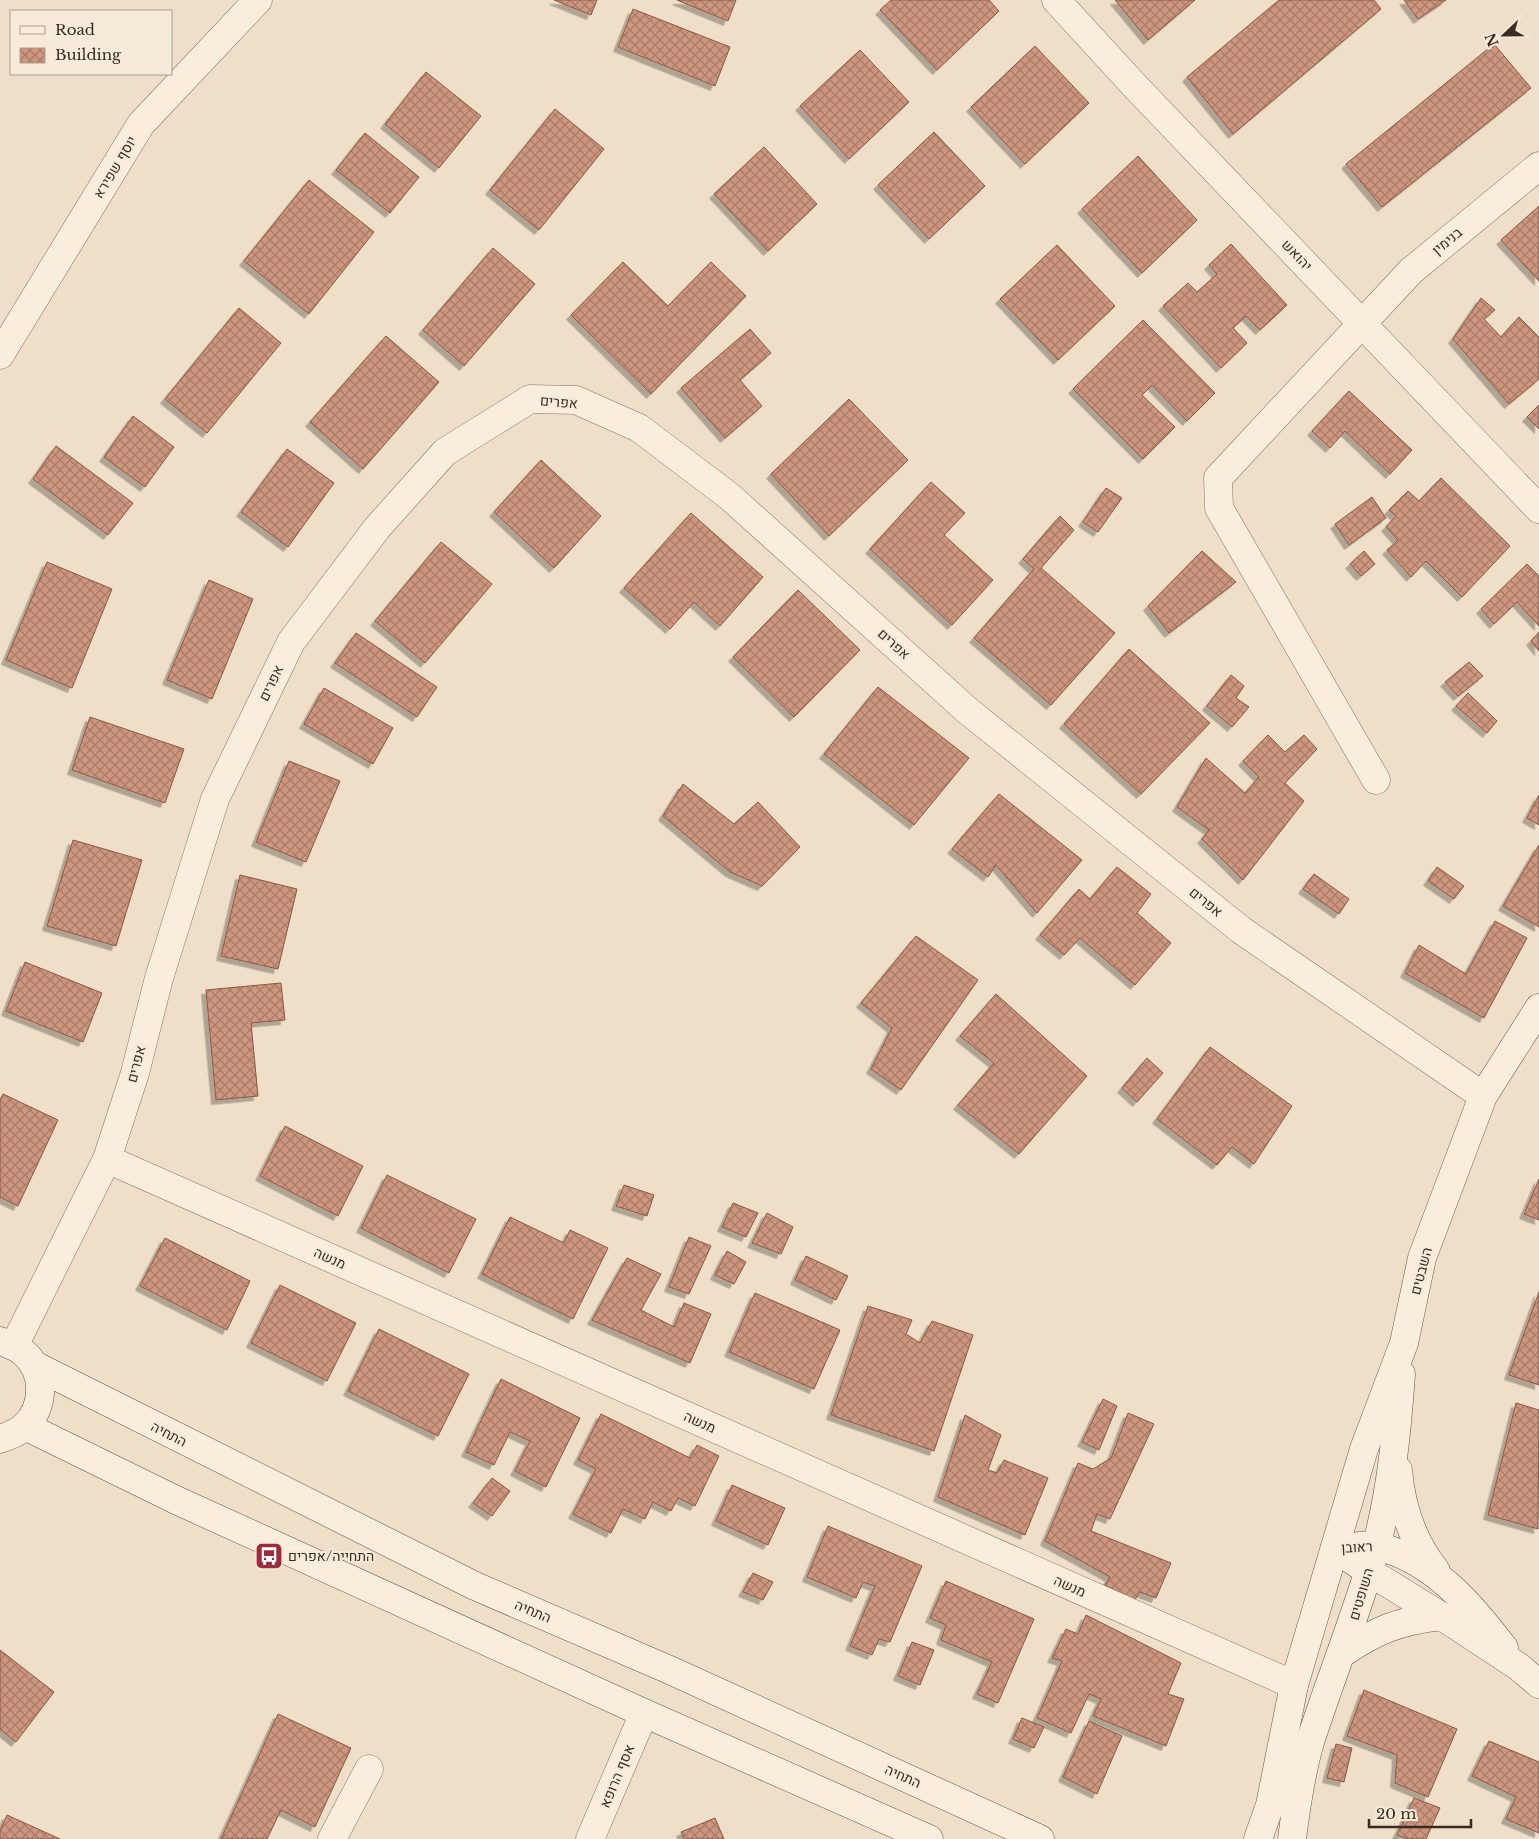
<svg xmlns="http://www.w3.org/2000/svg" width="1539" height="1839" font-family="'Libre Baskerville',Heebo,serif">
  <defs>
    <pattern id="building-cross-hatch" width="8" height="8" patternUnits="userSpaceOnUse" patternTransform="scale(1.25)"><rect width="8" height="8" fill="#ce967e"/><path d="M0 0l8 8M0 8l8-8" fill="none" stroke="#a87b67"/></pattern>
    <filter id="shadow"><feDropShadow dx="-4.5" dy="4.5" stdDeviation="0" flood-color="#0004"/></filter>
  </defs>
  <rect width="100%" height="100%" fill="#efdfc8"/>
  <!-- building -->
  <g fill="url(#building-cross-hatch)" stroke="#8c5742" filter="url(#shadow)">
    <polygon points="554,0 597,0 591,15"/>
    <polygon points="677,0 736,0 728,21"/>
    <polygon points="891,0 989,0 999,11 937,70 880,10"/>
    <polygon points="1115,0 1195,0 1148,40"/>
    <polygon points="1279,0 1374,0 1381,9 1233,134 1187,77"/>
    <polygon points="1404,0 1446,0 1418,19"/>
    <polygon points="633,9 730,47 715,86 618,47"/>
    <polygon points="1494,44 1531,88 1382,207 1346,164"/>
    <polygon points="1035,46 1089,103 1025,164 971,107"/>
    <polygon points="860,50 909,102 849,159 800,106"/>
    <polygon points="426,72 481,116 439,168 385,124"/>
    <polygon points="555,109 604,149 539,230 490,190"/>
    <polygon points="934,132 985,186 929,239 878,185"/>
    <polygon points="365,133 419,177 390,213 336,170"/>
    <polygon points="764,147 817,204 768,251 714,194"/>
    <polygon points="1138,156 1197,220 1142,273 1082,209"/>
    <polygon points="309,180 374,232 309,314 244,261"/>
    <polygon points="1539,206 1539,281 1501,240"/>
    <polygon points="1231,244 1287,305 1260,330 1246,316 1233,328 1247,343 1221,368 1163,306 1188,283 1197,292 1217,274 1209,265"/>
    <polygon points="1057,245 1115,306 1058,360 1000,299"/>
    <polygon points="493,248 535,284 464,366 423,330"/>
    <polygon points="623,262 668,306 711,262 746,296 651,394 571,315"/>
    <polygon points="1481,298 1495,310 1484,319 1501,337 1519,317 1539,337 1539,379 1509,404 1453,339"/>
    <polygon points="239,308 281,343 207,433 165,399"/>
    <polygon points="1143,320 1215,393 1187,421 1152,385 1142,395 1175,427 1143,459 1073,389"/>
    <polygon points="750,329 771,353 740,380 762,406 725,438 681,388"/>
    <polygon points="386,336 439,382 363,469 310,422"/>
    <polygon points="1349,391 1412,450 1390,474 1345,431 1330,448 1312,431"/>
    <polygon points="849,399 908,460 829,536 771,474"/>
    <polygon points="1539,405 1539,429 1527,417"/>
    <polygon points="133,416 174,447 145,487 104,457"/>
    <polygon points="56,446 133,503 108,535 33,479"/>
    <polygon points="287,449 334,483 288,547 241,512"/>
    <polygon points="541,460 601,516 554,568 494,512"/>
    <polygon points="1441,478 1510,546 1462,597 1426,561 1411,577 1387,550 1398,540 1386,527 1396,516 1389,510 1408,491 1419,501"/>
    <polygon points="931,482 965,513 944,535 993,580 952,625 870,549"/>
    <polygon points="1106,488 1122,498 1098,532 1083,522"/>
    <polygon points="1372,497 1386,518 1349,545 1335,524"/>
    <polygon points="691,513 763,577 720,626 694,602 670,629 624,588"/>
    <polygon points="1060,516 1074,530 1041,568 1115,633 1051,705 974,638 1034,569 1023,559"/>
    <polygon points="441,542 492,584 425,663 375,621"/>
    <polygon points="1202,551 1236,582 1169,633 1148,606"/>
    <polygon points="1364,551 1375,564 1361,576 1350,564"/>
    <polygon points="47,562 112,589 72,688 6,660"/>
    <polygon points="1527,564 1539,576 1539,626 1517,602 1494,624 1481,609"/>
    <polygon points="209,580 253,599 212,699 167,680"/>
    <polygon points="798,590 860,650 794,717 733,657"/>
    <polygon points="1539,632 1539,651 1531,641"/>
    <polygon points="356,633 437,687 417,717 335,663"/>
    <polygon points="1129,649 1210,723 1141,794 1064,724"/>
    <polygon points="1469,662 1483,676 1458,696 1445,682"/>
    <polygon points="1231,675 1244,686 1236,698 1249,707 1232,727 1207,706"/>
    <polygon points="878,687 969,758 914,825 824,754"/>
    <polygon points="324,688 393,728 373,764 304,724"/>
    <polygon points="1468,693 1497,721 1487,733 1456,706"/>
    <polygon points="90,717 184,749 165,803 72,770"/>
    <polygon points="1268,735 1285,752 1304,735 1317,749 1285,783 1304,801 1243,880 1202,839 1209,830 1177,807 1206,758 1245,793 1259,777 1243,761"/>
    <polygon points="289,761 340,781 306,862 256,842"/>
    <polygon points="683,784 734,824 758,802 800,847 762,886 730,872 663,816"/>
    <polygon points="999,794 1082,860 1037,913 996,865 988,877 952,849"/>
    <polygon points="1539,795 1539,825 1527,818"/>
    <polygon points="73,840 142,860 116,946 47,926"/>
    <polygon points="1539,845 1539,927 1503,906"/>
    <polygon points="1117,867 1151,894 1137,913 1171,943 1135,985 1080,938 1064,955 1040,935 1079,889 1090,899"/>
    <polygon points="1437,867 1464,886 1454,899 1428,881"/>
    <polygon points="1314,874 1349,899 1339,914 1303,889"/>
    <polygon points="240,875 297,889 278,969 221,956"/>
    <polygon points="1495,921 1527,938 1484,1018 1405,973 1419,945 1466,974"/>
    <polygon points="916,936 978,980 901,1090 871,1069 892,1028 861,1003"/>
    <polygon points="25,962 102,993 83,1042 6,1011"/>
    <polygon points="281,983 285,1020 251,1023 258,1096 216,1100 206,990"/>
    <polygon points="996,994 1087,1076 1019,1154 958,1105 994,1063 960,1036"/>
    <polygon points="1210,1047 1292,1106 1254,1164 1232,1147 1217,1165 1157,1119"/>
    <polygon points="1147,1058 1163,1073 1137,1102 1122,1088"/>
    <polygon points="3,1094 58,1120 18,1206 0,1197 0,1100"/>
    <polygon points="285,1126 363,1166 338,1216 260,1176"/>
    <polygon points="387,1175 476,1219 449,1273 361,1228"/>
    <polygon points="1539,1179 1539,1220 1524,1214"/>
    <polygon points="624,1185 654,1195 647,1216 616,1206"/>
    <polygon points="733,1203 758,1213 746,1237 722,1227"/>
    <polygon points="767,1213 793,1227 781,1254 752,1243"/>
    <polygon points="510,1217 564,1243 570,1230 608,1248 573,1319 482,1274"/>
    <polygon points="689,1237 711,1246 689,1294 669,1287"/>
    <polygon points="165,1238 250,1281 227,1330 140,1286"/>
    <polygon points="727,1251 746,1262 734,1284 715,1275"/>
    <polygon points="806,1256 848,1276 836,1300 795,1280"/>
    <polygon points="627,1258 661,1274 641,1310 674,1327 684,1303 711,1314 690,1363 592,1320"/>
    <polygon points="280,1285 356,1323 327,1381 251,1343"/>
    <polygon points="1539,1292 1539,1385 1509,1375"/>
    <polygon points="755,1293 840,1330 814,1389 729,1352"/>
    <polygon points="868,1306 912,1320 906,1334 920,1343 932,1321 973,1335 934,1451 831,1415"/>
    <polygon points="379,1329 469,1374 438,1436 348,1391"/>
    <polygon points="501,1379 580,1418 546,1487 515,1471 530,1441 510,1432 494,1465 466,1452"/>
    <polygon points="1103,1399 1117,1406 1099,1450 1082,1442"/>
    <polygon points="1516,1403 1539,1410 1538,1529 1488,1515"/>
    <polygon points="1128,1413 1154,1424 1110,1519 1097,1514 1091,1531 1171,1563 1156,1598 1140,1592 1134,1601 1105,1585 1110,1577 1045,1541 1078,1463 1093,1469 1111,1458"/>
    <polygon points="601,1414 690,1458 697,1445 719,1456 695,1506 678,1498 671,1511 653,1502 645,1519 623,1509 611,1533 573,1514 596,1469 578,1460"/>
    <polygon points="965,1415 1001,1435 988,1470 997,1473 1004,1460 1048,1478 1025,1535 938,1497"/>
    <polygon points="492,1478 510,1491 492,1516 473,1503"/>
    <polygon points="732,1485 785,1508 768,1545 716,1521"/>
    <polygon points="828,1526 922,1566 890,1642 879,1639 872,1655 850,1646 875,1586 863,1582 856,1598 807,1577"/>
    <polygon points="753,1573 773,1582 763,1600 743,1592"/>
    <polygon points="946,1581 1034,1619 998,1703 977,1694 992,1662 941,1640 946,1625 930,1618"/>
    <polygon points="1086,1615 1181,1663 1168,1694 1184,1699 1166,1746 1093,1716 1101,1699 1089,1694 1071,1733 1037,1718 1062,1661 1052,1658 1066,1629 1078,1634"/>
    <polygon points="912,1642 934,1650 920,1685 898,1676"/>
    <polygon points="0,1650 54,1692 16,1742 0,1729"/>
    <polygon points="1364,1690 1457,1729 1428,1797 1395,1783 1397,1755 1347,1736"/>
    <polygon points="278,1714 351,1748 315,1827 281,1810 267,1839 221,1839"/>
    <polygon points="1022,1718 1044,1727 1034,1748 1013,1739"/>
    <polygon points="1089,1721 1122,1736 1097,1794 1063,1777"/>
    <polygon points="1489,1741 1539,1762 1539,1833 1506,1819 1516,1797 1472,1776"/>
    <polygon points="1336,1744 1352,1748 1344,1782 1327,1778"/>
    <polygon points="1414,1798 1440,1808 1426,1839 1409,1839 1397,1835"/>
    <polygon points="7,1815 60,1839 0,1839 0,1831"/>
    <polygon points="715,1818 724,1839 684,1839 681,1832"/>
  </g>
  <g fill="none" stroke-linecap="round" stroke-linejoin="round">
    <defs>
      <g id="street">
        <polyline points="1056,0 1134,85 1539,509"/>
        <polyline points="0,355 141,124 258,0"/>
        <polyline points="1376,780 1219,508 1218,478 1411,271 1539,166"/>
        <polyline points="107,1159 1294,1685"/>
        <polyline points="14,1346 107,1159 135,1073 159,978 215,799 291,642 377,528 445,452 530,399 576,400 639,428 729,496 968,711 1241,930 1483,1096"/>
        <polyline points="332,1839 369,1769"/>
        <polyline points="590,1839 644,1713"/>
      </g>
      <g id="secondary">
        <path d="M0 1341C9 1344 17 1347 24 1353 46 1372 45 1408 24 1427 17 1433 9 1436 0 1439"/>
        <polyline points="34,1365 475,1586 672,1671 1040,1839"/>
        <polyline points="25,1426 176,1500 644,1713 929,1839"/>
        <path d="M1398 1470C1401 1506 1413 1542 1436 1571"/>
        <path d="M1359 1546C1364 1546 1370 1545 1375 1545 1381 1546 1387 1549 1393 1551 1441 1569 1474 1609 1504 1648"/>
        <polyline points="1335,1548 1368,1571 1457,1626 1519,1667 1539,1684"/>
        <path d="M1341 1654C1376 1630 1399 1621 1441 1616"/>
        <polyline points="1258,1839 1270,1805 1294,1685 1364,1449 1404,1343 1422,1258 1483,1096 1539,1008"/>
        <path d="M1292 1839C1296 1807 1301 1773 1310 1742 1331 1677 1357 1613 1376 1547 1391 1491 1397 1432 1401 1374"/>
      </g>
    </defs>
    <!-- street casing -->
    <use href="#street" stroke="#8c705d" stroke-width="29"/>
    <!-- secondary casing -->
    <use href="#secondary" stroke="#6e5140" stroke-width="29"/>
    <!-- street -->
    <use href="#street" stroke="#f9eddc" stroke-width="28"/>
    <!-- secondary -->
    <use href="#secondary" stroke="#f9eddc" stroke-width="28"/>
  </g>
  <!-- icons -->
  <defs>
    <symbol id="bus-square" viewBox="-11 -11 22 22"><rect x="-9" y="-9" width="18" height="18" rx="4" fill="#9c2c3a" stroke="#f6ead8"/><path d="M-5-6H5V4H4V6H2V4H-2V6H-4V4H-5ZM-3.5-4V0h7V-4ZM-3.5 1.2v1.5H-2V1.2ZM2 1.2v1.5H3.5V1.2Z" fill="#fff"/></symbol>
  </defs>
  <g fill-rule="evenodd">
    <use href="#bus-square" x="253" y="1540" width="32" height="32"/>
  </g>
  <g text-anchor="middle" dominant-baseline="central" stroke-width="4" stroke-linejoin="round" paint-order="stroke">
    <!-- street labels -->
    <g font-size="14" fill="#3c2b20" stroke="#f6ead8">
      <text transform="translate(115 167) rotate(-59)">יוסף שפירא</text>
      <text transform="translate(1447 241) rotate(-40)">בנימין</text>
      <text transform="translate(1297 255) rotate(46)">יהואש</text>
      <text transform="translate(559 402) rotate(5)">אפרים</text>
      <text transform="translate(894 644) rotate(42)">אפרים</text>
      <text transform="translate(271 683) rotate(-64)">אפרים</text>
      <text transform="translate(1206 902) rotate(39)">אפרים</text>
      <text transform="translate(136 1064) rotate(-75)">אפרים</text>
      <text transform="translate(330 1258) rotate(24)">מנשה</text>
      <text transform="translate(1421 1271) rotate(-75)">השבטים</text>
      <text transform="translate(700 1422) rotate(24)">מנשה</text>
      <text transform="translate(169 1434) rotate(27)">התחיה</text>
      <text transform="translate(1357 1547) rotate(-3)">ראובן</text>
      <text transform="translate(1070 1586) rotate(24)">מנשה</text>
      <text transform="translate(1361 1594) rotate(-73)">השופטים</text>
      <text transform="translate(533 1611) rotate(23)">התחיה</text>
      <text transform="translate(617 1776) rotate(-67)">אסף הרופא</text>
      <text transform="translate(903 1776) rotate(24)">התחיה</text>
    </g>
    <!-- poi labels -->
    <g font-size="14" fill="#3c2b20" stroke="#f6ead8" text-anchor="start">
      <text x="288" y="1556">התחייה/אפרים</text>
    </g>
  </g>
  <!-- legend -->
  <rect x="10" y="10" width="162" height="65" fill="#f6ead8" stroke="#ac9e8e"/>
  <rect x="20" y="26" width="25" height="8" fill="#f9eddc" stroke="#ac9e8e"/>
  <text x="55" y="35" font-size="15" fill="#3c2b20">Road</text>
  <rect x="20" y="48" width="25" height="15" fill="url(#building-cross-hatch)" stroke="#ac9e8e"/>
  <text x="55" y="60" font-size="15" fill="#3c2b20">Building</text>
  <!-- north arrow -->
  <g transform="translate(1504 35) rotate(248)" stroke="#f6ead8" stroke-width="4" paint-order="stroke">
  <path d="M0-4L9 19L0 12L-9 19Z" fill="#3c2b20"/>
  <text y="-8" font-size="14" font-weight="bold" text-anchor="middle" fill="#3c2b20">N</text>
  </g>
  <!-- scale -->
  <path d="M1369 1819v8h102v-8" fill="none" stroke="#3c2b20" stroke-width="2.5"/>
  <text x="1376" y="1819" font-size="15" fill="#3c2b20" stroke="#f6ead8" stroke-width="4" paint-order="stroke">20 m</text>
</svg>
